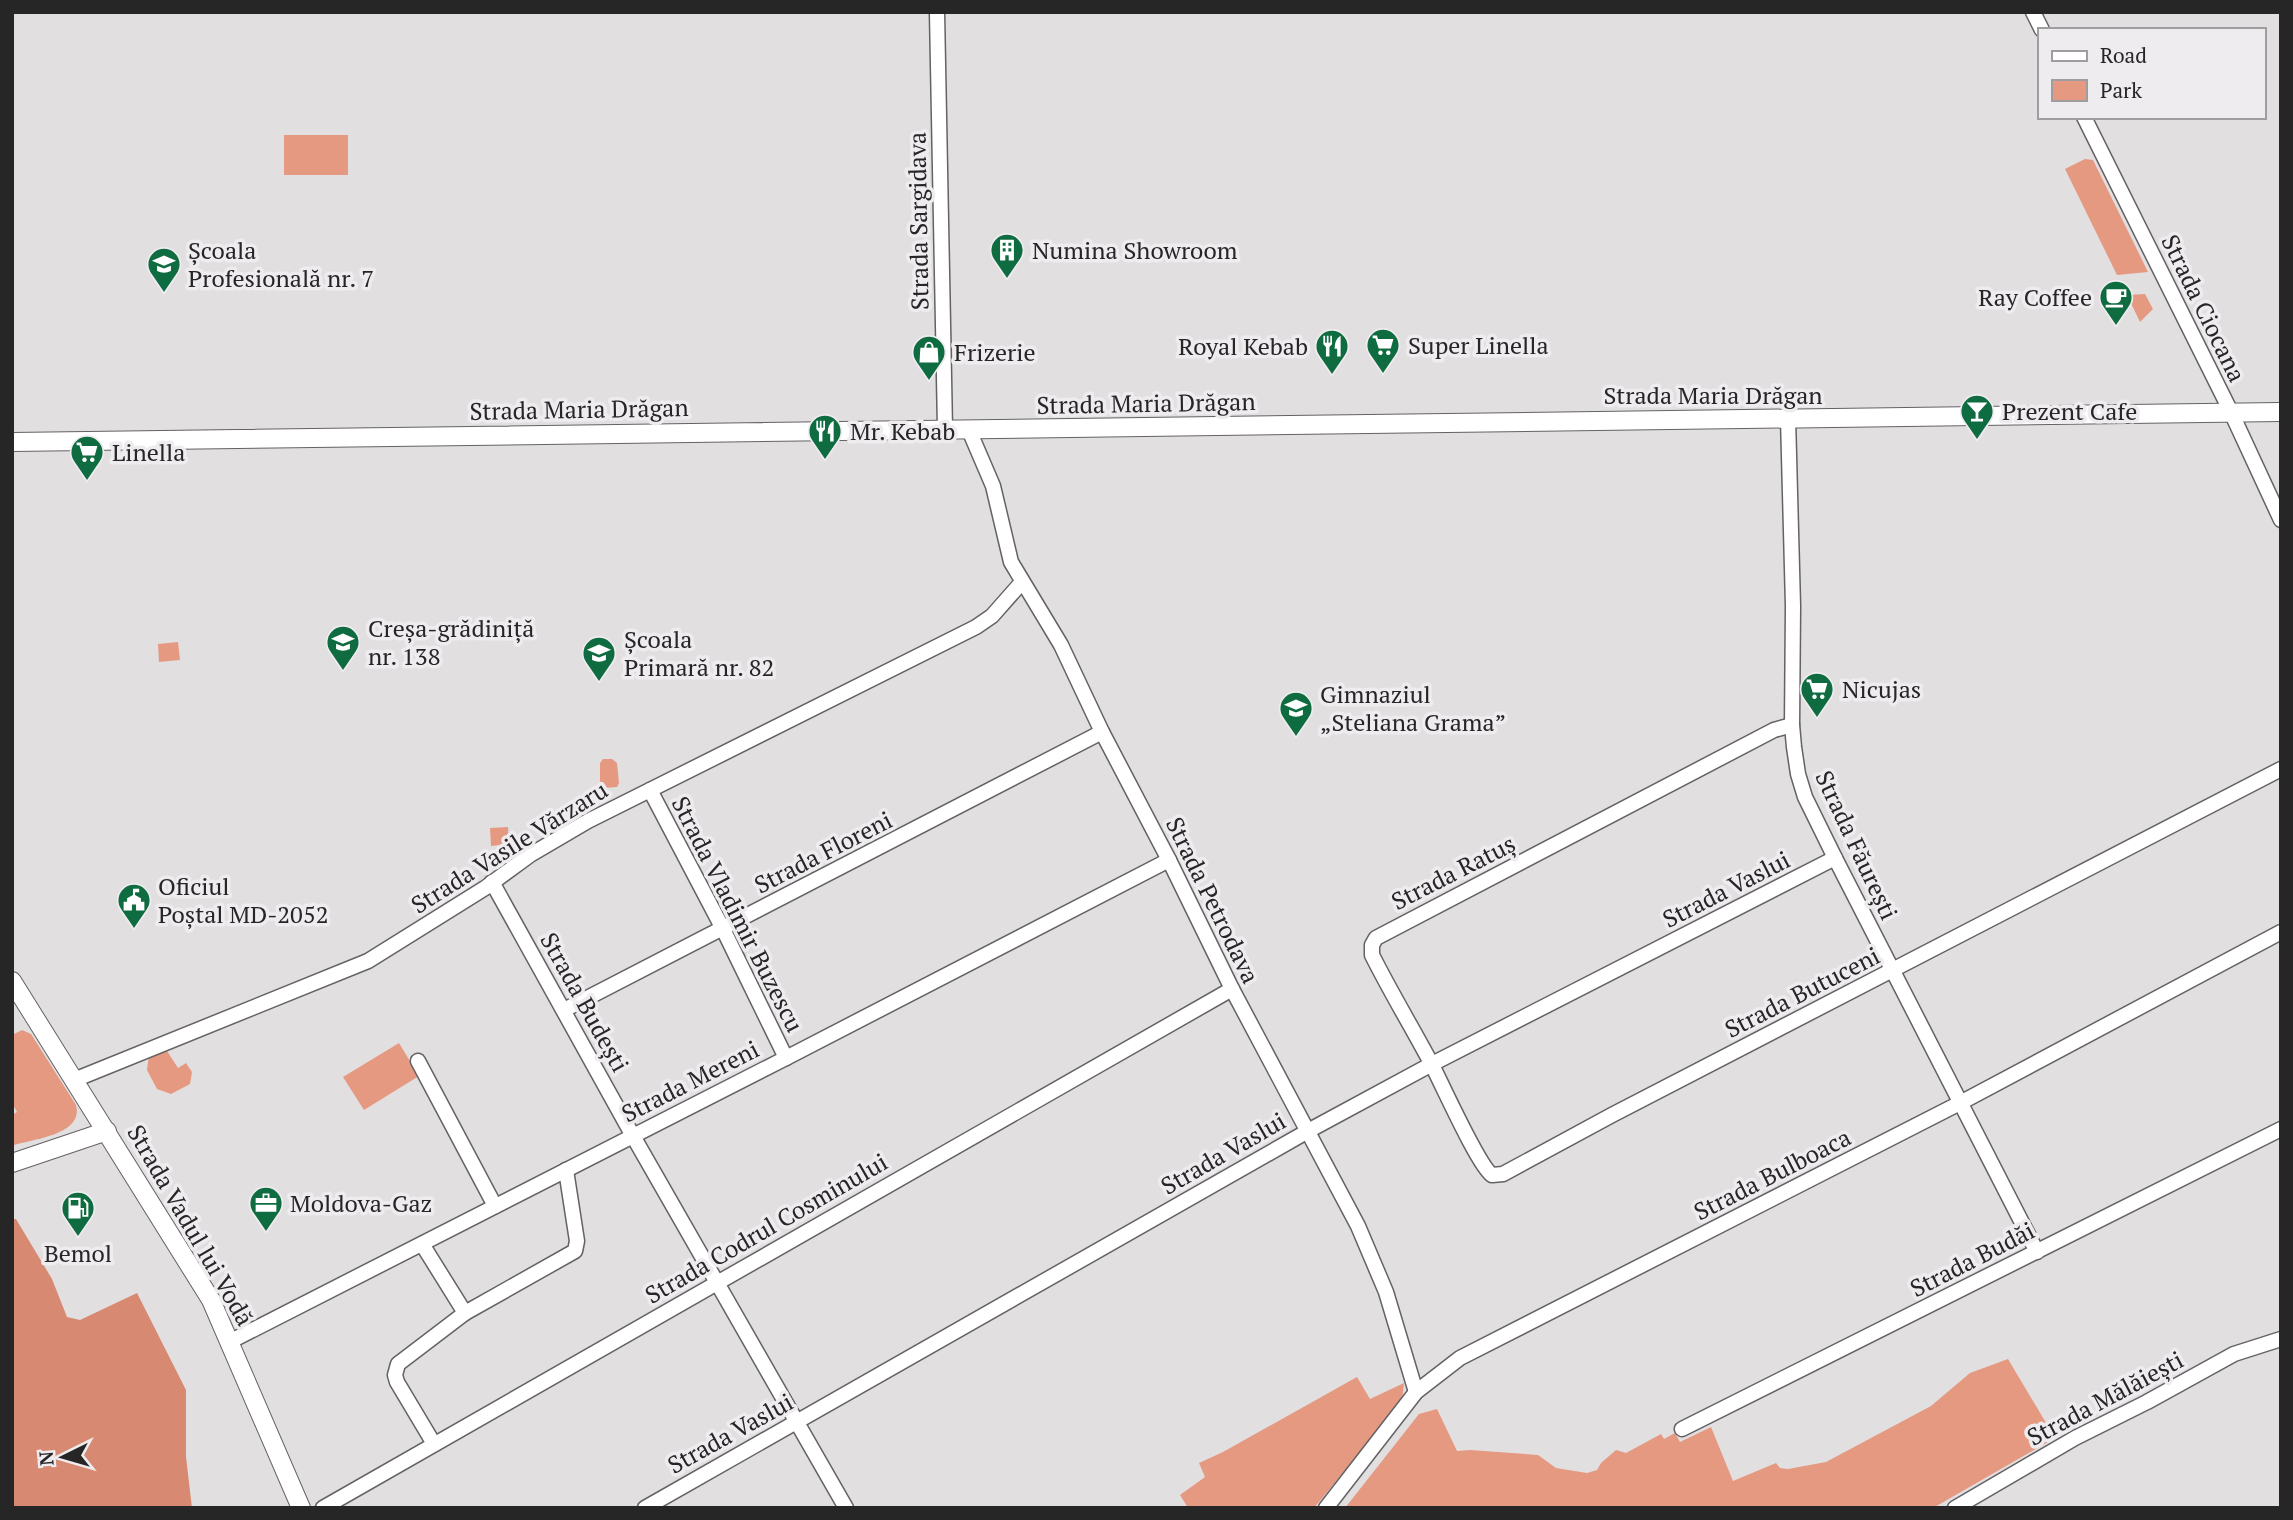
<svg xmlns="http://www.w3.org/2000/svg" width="2293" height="1520" font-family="'PT Serif',serif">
  <rect width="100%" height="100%" fill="#e2dfe1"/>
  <!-- green -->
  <g fill="#e59981">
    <rect x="284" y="135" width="64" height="40"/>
    <polygon points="2085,159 2093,160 2148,272 2117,275 2065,169"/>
    <polygon points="2145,294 2153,309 2140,322 2127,295"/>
    <polygon points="178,642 180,660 159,662 158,644"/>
    <polygon points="603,759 612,759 617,763 619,783 617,787 605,788 600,784 600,763"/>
    <polygon points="508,827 509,844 491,846 490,828"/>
    <path d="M22 1030 31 1034 76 1105C84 1134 35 1139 14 1145L12 1115 17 1112 12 1103V1035Z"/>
    <polygon points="399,1043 419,1076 364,1110 343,1077"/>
    <polygon points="163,1050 167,1051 178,1068 186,1063 192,1072 190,1084 171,1094 157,1089 147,1070 149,1055"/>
    <polygon points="2008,1359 2055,1438 1933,1508 1345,1508 1419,1414 1437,1409 1457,1451 1470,1450 1538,1455 1556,1468 1587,1473 1597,1470 1601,1463 1616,1450 1626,1453 1661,1434 1664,1439 1675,1433 1680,1442 1711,1427 1733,1481 1776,1463 1780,1468 1788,1469 1826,1462 1931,1406 1970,1373"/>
    <polygon points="1357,1377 1370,1399 1404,1383 1402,1401 1314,1508 1188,1508 1180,1495 1205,1477 1199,1463 1223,1452"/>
  </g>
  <!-- forest -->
  <polygon fill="#d88971" points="12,1219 16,1219 52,1279 67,1317 80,1320 137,1293 186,1390 186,1457 192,1508 12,1508"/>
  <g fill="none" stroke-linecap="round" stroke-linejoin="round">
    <defs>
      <g id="minor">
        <polyline points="937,12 945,429"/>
        <polyline points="2033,12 2042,30"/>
        <polyline points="2084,117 2231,412 2281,520"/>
        <polyline points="1788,418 1793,606 1792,725 1794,747 1798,774 1805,797 1835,858 2037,1252"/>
        <polyline points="969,430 993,486 1011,562 1061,645 1102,732 1169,860 1232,989 1358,1226 1386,1292 1416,1392"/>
        <path d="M1792 725 1774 730 1376 938 1372 945V955C1391 993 1413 1029 1432 1065 1443 1086 1478 1165 1492 1175L1503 1174 1612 1115 2281 769"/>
        <polyline points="650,790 723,929 786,1058"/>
        <polyline points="492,882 633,1136 846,1508"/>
        <polyline points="564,1010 1102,732"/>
        <polyline points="418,1061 495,1206"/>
        <polyline points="74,1080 368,961 485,888 530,855 588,821 976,627 992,616 1022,582"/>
        <polyline points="422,1244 465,1313 398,1364 395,1375 397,1382 434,1444"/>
        <polyline points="465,1313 575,1251 577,1241 566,1170"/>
        <polyline points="231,1341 786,1058 1169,860"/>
        <polyline points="1682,1429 2281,1129"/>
        <polyline points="323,1508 1232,989"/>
        <polyline points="645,1508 1308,1131 1432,1064 1835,858"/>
        <polyline points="1326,1508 1416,1392 1460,1358 1960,1103 2281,932"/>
        <polyline points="1955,1508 2075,1438 2147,1402 2234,1354 2281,1339"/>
      </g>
      <g id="major">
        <polyline points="12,442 2281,412"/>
        <polyline points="12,981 211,1300 301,1508"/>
        <polyline points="12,1163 107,1131"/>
      </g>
    </defs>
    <!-- minor casing -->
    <use href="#minor" stroke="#646264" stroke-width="17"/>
    <!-- major casing -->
    <use href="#major" stroke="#646264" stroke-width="20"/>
    <!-- minor -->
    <use href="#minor" stroke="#fff" stroke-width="14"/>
    <!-- major -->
    <use href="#major" stroke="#fff" stroke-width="18"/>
  </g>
  <!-- icons -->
  <defs>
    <symbol id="building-pin" viewBox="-11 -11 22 30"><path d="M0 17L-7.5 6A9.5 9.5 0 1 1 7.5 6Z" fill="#0e6c40" stroke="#efecef"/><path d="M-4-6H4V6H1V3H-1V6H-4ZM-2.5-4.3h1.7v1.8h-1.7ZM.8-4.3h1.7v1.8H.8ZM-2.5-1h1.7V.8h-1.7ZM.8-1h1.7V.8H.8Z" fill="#fff"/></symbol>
    <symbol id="university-pin" viewBox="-11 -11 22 30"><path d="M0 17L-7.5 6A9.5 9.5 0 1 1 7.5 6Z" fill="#0e6c40" stroke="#efecef"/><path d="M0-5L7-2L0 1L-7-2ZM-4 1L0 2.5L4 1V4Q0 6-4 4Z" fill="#fff"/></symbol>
    <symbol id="cafe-pin" viewBox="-11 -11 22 30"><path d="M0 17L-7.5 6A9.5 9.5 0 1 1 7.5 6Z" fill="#0e6c40" stroke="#efecef"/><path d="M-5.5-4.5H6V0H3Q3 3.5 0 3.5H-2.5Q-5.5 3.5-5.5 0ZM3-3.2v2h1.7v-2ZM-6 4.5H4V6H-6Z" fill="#fff"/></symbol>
    <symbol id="supermarket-pin" viewBox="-11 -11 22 30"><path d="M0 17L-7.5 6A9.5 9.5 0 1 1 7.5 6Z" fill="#0e6c40" stroke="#efecef"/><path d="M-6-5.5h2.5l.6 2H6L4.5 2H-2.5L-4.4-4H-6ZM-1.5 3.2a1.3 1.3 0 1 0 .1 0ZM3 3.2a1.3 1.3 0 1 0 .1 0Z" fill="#fff"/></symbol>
    <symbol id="restaurant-pin" viewBox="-11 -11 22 30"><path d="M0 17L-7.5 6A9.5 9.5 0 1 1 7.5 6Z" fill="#0e6c40" stroke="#efecef"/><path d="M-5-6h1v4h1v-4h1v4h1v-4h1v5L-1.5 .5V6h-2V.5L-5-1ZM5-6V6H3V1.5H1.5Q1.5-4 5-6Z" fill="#fff"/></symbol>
    <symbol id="shop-pin" viewBox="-11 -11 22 30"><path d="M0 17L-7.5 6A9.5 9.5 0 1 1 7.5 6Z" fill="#0e6c40" stroke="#efecef"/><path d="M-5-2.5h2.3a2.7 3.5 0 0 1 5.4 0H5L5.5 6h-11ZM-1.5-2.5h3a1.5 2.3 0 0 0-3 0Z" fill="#fff"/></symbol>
    <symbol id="bar-pin" viewBox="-11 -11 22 30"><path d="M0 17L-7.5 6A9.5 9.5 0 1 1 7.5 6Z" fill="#0e6c40" stroke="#efecef"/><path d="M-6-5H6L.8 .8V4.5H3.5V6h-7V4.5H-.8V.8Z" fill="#fff"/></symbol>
    <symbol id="school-pin" viewBox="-11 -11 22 30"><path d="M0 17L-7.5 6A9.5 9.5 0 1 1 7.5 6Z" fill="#0e6c40" stroke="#efecef"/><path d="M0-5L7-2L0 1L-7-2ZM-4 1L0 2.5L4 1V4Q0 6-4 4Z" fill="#fff"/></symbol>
    <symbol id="civic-pin" viewBox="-11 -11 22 30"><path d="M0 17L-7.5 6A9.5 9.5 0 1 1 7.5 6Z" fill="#0e6c40" stroke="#efecef"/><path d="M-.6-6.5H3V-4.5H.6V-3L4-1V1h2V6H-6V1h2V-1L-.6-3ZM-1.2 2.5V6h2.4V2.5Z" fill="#fff"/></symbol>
    <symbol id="office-pin" viewBox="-11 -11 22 30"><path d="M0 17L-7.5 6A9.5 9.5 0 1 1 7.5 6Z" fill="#0e6c40" stroke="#efecef"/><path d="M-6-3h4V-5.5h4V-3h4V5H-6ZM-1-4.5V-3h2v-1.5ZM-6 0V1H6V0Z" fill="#fff"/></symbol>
    <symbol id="fuel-pin" viewBox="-11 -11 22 30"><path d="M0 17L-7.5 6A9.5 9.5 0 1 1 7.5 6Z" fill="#0e6c40" stroke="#efecef"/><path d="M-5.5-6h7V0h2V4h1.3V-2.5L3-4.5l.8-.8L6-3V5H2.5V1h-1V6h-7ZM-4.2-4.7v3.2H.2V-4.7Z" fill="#fff"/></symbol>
  </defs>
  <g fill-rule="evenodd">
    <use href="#building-pin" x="988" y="231" width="38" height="52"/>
    <use href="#university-pin" x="145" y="245" width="38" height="52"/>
    <use href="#cafe-pin" x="2097" y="278" width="38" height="52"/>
    <use href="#supermarket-pin" x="1364" y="326" width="38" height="52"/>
    <use href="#restaurant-pin" x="1313" y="327" width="38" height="52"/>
    <use href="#shop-pin" x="910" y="333" width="38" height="52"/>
    <use href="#bar-pin" x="1958" y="392" width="38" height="52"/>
    <use href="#restaurant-pin" x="806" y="412" width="38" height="52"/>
    <use href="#supermarket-pin" x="68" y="433" width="38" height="52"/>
    <use href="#school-pin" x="324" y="623" width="38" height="52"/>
    <use href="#school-pin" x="580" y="634" width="38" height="52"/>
    <use href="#supermarket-pin" x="1798" y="670" width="38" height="52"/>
    <use href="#school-pin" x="1277" y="689" width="38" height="52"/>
    <use href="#civic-pin" x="115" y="881" width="38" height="52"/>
    <use href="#office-pin" x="247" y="1184" width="38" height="52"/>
    <use href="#fuel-pin" x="59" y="1189" width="38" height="52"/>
  </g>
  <g text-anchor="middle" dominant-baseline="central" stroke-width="7" stroke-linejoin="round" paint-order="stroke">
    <!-- street labels -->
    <g font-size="24" fill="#272627" stroke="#efecef">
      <text transform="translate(918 221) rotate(-91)">Strada Sargidava</text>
      <text transform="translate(2204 308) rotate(64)">Strada Ciocana</text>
      <text x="1713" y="395">Strada Maria Drăgan</text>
      <text transform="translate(1146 403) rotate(-1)">Strada Maria Drăgan</text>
      <text transform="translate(579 409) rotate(-1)">Strada Maria Drăgan</text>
      <text transform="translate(1857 845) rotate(65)">Strada Făurești</text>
      <text transform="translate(509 847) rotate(-32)">Strada Vasile Vărzaru</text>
      <text transform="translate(823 852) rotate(-27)">Strada Floreni</text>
      <text transform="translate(1453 872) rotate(-27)">Strada Ratuș</text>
      <text transform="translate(1726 889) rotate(-27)">Strada Vaslui</text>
      <text transform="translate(1213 900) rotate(64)">Strada Petrodava</text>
      <text transform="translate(738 914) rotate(63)">Strada Vladimir Buzescu</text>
      <text transform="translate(1802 992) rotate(-27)">Strada Butuceni</text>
      <text transform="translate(585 1002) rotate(61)">Strada Budești</text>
      <text transform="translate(690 1081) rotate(-27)">Strada Mereni</text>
      <text transform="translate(1223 1153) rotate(-30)">Strada Vaslui</text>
      <text transform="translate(1772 1174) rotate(-27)">Strada Bulboaca</text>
      <text transform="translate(191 1225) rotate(60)">Strada Vadul lui Vodă</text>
      <text transform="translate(766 1228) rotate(-30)">Strada Codrul Cosminului</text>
      <text transform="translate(1972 1259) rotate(-27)">Strada Budăi</text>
      <text transform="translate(2105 1398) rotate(-28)">Strada Mălăiești</text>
      <text transform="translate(730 1433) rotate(-29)">Strada Vaslui</text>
    </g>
    <!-- poi labels -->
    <g font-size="24" fill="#272627" stroke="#efecef" text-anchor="start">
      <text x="188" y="250">Școala<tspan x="188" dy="28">Profesională nr. 7</tspan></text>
      <text x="1032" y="250">Numina Showroom</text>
      <text x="2092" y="297" text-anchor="end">Ray Coffee</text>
      <text x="1408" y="345">Super Linella</text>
      <text x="1308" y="346" text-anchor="end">Royal Kebab</text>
      <text x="954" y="352">Frizerie</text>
      <text x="2002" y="411">Prezent Cafe</text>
      <text x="850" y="431">Mr. Kebab</text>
      <text x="112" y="452">Linella</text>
      <text x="368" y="628">Creșa-grădiniță<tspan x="368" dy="28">nr. 138</tspan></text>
      <text x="624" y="639">Școala<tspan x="624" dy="28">Primară nr. 82</tspan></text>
      <text x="1842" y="689">Nicujas</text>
      <text x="1320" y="694">Gimnaziul<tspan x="1320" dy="28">„Steliana Grama”</tspan></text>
      <text x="158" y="886">Oficiul<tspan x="158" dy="28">Poștal MD-2052</tspan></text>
      <text x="290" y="1203">Moldova-Gaz</text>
      <text x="78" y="1253" text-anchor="middle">Bemol</text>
    </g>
  </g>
  <!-- border -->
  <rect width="2293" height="1520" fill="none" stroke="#272627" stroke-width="28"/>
  <!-- legend -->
  <rect x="2038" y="28" width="228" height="91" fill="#efecef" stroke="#9f9d9f" stroke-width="2"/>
  <rect x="2052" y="51" width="35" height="10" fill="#ffffff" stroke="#9f9d9f" stroke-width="2"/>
  <text x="2100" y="63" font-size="21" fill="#272627">Road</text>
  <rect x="2052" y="80" width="35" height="21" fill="#e59981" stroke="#9f9d9f" stroke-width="2"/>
  <text x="2100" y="98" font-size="21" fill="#272627">Park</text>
  <!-- north arrow -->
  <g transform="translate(63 1457) rotate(265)" stroke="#efecef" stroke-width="5" paint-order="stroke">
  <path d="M0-5L12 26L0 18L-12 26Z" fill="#272627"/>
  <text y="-10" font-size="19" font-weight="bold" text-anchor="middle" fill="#272627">N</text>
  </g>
</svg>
